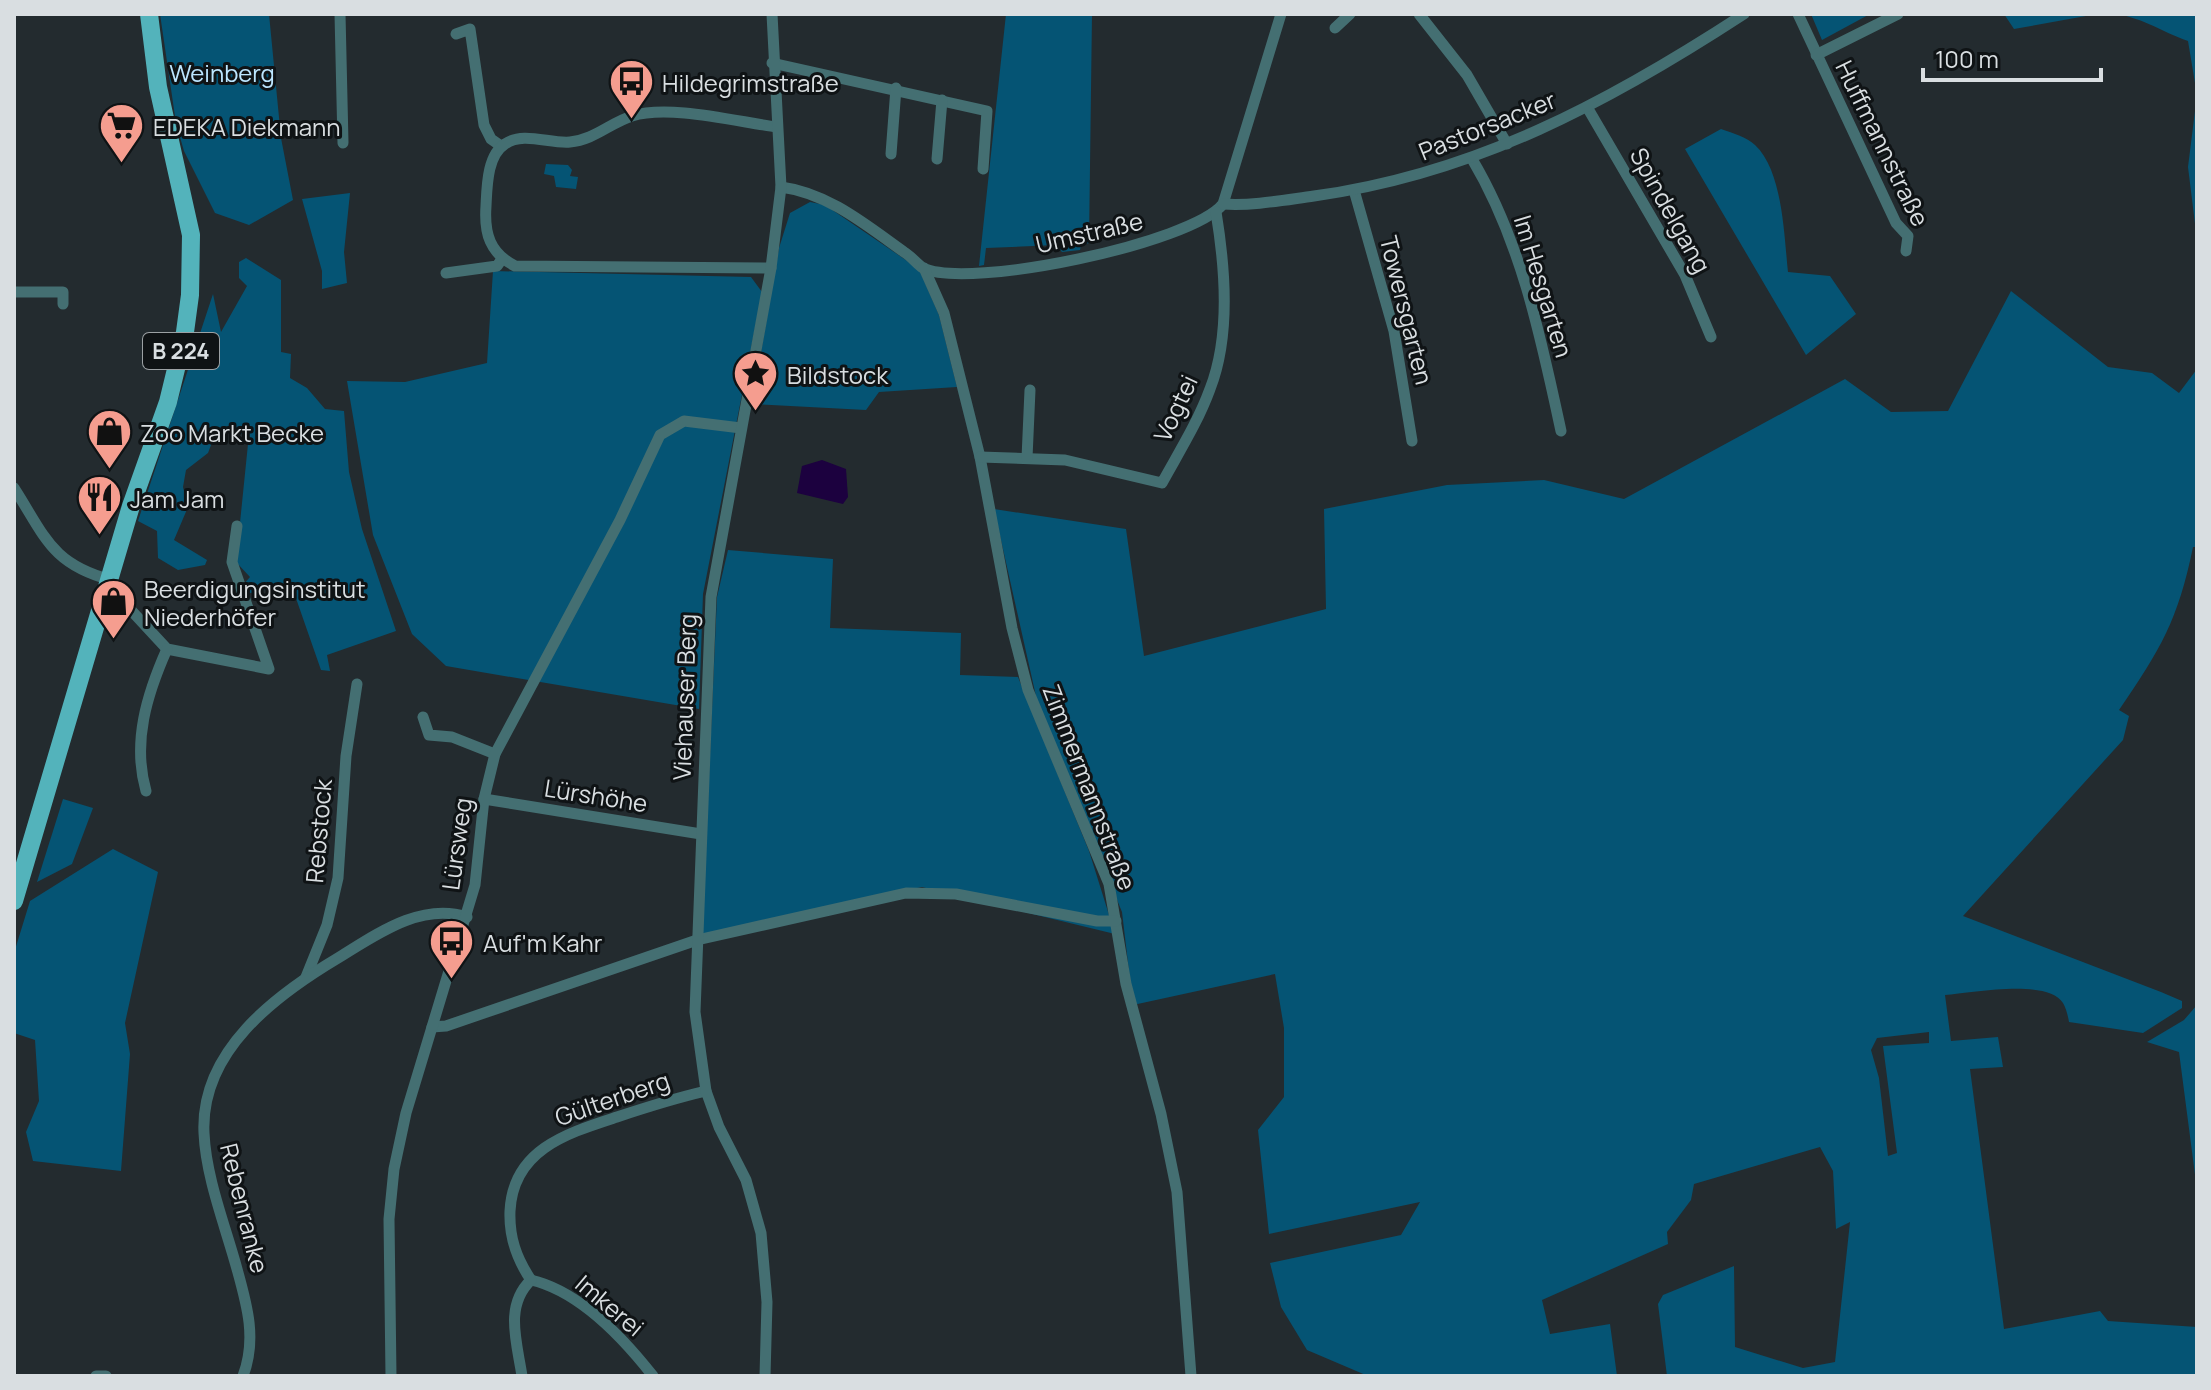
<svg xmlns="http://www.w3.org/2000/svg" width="2211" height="1390" font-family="Manrope,sans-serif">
  <rect width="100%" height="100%" fill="#232b2f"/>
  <!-- green -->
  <g fill="#055474" fill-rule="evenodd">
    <polygon points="160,14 269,14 281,138 293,200 249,225 215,213 184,151 176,123"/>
    <polygon points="1006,14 1092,14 1089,243 1081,245 1080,250 1062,252 1056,245 986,248 984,265 979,266"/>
    <polygon points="1811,14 1870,14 1822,40"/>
    <polygon points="2004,14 2097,14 2014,29"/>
    <path d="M2112 14H2197V240L2188 167 2197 95 2188 41C2162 32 2138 15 2112 14Z"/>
    <path d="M1721 129C1732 133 1747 137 1755 145 1783 171 1784 236 1788 272L1830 276 1856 314 1806 355 1685 149Z"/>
    <polygon points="546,164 568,165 572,170 570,176 578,177 576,189 556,187 554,176 544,174"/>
    <polygon points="350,193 344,252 347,283 322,289 322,271 302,199"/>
    <polygon points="810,202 825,205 919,269 939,315 957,387 879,392 866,410 752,404 779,248 790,213"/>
    <polygon points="246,258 281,280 281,352 291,354 290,378 307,388 325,409 344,411 349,472 362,529 396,631 327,655 330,671 321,670 291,584 246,594 243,585 250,577 236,562 248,444 245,435 222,427 216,432 208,453 186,470 183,487 188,507 174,540 207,560 205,565 178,570 158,558 157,531 138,521 213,294 221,332 247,286 239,278 239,262"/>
    <polygon points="493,271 751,277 762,292 703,594 699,709 446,666 412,634 373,535 347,381 405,382 487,363"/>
    <path d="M2011 291 2108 367 2152 373 2179 393 2197 369V547H2193C2178 620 2161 649 2119 710L2129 716 2123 740 1963 916 2161 992 2182 1001V1008L2143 1033 2069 1022C2068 1016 2066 1008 2063 1003 2048 978 1971 993 1945 995L1951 1041 1998 1037 2003 1067 1970 1069 2004 1329 2100 1311 2108 1321 2197 1327V1376H1667L1658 1304 1663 1295 1734 1266 1735 1347 1803 1368 1835 1362 1850 1222 1836 1229 1833 1171 1820 1147 1694 1184 1691 1200 1667 1232 1668 1244 1542 1300 1550 1334 1610 1324 1617 1376H1368L1307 1350 1281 1307 1270 1263 1401 1235 1420 1202 1269 1234 1258 1130 1284 1097V1028L1275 974 1133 1005 1122 912 1038 705 994 509 1126 529 1144 656 1326 609 1324 509 1447 485 1544 480 1624 499 1845 379 1891 412 1948 411ZM1929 1032V1043L1883 1046 1897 1153 1888 1156 1879 1078 1871 1050 1877 1038Z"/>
    <polygon points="728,550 833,559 830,628 961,633 960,675 1018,677 1089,851 1115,934 922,887 702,935 717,597"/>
    <polygon points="63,799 93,808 72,864 37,882"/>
    <polygon points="113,849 158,872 125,1023 130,1054 121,1171 33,1161 26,1132 39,1101 35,1040 14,1033 14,953 30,901"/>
    <polygon points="2197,1005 2197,1190 2179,1052 2147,1042 2184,1020"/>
  </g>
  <!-- water -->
  <polygon fill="#1c013f" points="822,460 846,469 848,497 843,504 797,493 802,466"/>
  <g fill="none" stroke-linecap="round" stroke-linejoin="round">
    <!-- street -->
    <g stroke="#446f72" stroke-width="11">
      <polyline points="340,14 343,143"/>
      <polyline points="1419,14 1467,75 1507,144"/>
      <polyline points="1798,14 1896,223 1908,236 1906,251"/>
      <polyline points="1335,28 1350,14"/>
      <polyline points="456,34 470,29 484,125 491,139 501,146"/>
      <polyline points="1816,55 1898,14"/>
      <polyline points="772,63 987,111 983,169"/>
      <polyline points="1587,107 1685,275 1711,337"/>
      <polyline points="891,154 896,88"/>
      <polyline points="937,159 942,100"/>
      <path d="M1472 159C1521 241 1541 338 1561 431"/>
      <path d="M781 187C828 193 866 225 904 252 911 256 917 264 923 268 969 290 1192 243 1223 204L1281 14"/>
      <polyline points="1354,190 1394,331 1412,441"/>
      <path d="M1223 204C1253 206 1284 200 1314 196 1475 174 1609 102 1744 14"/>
      <path d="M771 268 515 266C490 253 484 234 486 206 487 187 487 155 505 144 523 131 550 144 570 142 594 140 610 123 632 116 669 104 738 122 777 127"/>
      <polyline points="924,268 944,313 980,457 1012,628 1028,690 1109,884 1126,984 1161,1114 1177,1192 1191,1376"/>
      <polyline points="446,273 497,266 502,259"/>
      <polyline points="14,292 63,292 63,304"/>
      <path d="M980 457 1065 460 1162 483C1179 452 1198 422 1210 389 1231 335 1225 267 1216 212"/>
      <polyline points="1027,458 1030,390"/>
      <path d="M14 488C45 536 51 564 111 580"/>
      <polyline points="107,594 129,608 167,649 269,669 232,562 237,526"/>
      <polyline points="423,717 429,735 452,737 495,754"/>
      <path d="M146 791C132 742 147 694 167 649"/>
      <polyline points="484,799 701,834"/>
      <polyline points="306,977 327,925 338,878 346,756 357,684"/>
      <polyline points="432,1027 446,1026 697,940 906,893 956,894 1097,921 1116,921"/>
      <path d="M531 1280C579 1291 624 1339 653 1376"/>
      <polyline points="96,1376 106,1376"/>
      <path d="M243 1376C257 1339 247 1305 237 1269 225 1225 206 1178 204 1133 200 1051 276 995 338 958 377 934 421 902 467 917"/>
      <polyline points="391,1376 389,1219 394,1169 406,1113 475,885 484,799 495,754 620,520 660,435 684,421 741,428"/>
      <path d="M522 1376C517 1342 504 1306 531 1280 516 1258 509 1237 510 1211 513 1149 568 1133 617 1117 647 1107 676 1098 706 1091"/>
      <polyline points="765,1376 767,1302 761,1233 746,1180 719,1127 706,1091 695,1012 711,597 771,268 781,187 772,14"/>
    </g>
    <!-- primary -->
    <polyline stroke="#53b3bb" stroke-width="18" points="14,901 131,506 168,402 185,332 190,295 191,235 158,87 149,14"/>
  </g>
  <!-- icons -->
  <defs>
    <symbol id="bus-pin" viewBox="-11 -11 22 30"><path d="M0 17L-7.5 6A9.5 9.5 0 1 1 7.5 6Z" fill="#f59d8f" stroke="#0f1315"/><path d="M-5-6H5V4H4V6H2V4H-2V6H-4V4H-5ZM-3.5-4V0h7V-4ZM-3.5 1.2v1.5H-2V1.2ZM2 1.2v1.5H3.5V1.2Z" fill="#111"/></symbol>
    <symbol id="supermarket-pin" viewBox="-11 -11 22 30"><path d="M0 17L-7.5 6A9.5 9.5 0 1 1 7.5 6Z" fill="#f59d8f" stroke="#0f1315"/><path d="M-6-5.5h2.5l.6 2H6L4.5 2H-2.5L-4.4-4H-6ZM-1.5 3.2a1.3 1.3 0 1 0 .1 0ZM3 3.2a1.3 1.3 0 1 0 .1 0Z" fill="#111"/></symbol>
    <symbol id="sight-pin" viewBox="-11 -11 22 30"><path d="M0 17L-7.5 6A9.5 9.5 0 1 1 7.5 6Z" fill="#f59d8f" stroke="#0f1315"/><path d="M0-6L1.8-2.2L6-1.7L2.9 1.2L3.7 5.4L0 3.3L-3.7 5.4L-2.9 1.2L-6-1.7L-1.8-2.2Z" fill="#111"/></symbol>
    <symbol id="shop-pin" viewBox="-11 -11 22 30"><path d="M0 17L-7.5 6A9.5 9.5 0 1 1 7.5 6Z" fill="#f59d8f" stroke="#0f1315"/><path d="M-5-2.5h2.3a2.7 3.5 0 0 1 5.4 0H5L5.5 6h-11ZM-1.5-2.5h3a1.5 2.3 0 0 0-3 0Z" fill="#111"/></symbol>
    <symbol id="restaurant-pin" viewBox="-11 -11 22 30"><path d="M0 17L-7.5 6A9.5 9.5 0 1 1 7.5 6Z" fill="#f59d8f" stroke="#0f1315"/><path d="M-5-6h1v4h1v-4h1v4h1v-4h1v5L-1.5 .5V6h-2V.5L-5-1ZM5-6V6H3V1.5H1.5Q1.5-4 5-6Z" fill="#111"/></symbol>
  </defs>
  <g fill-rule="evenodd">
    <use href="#bus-pin" x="606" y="56" width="51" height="69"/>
    <use href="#supermarket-pin" x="96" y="100" width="51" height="69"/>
    <use href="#sight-pin" x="730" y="348" width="51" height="69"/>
    <use href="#shop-pin" x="84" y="406" width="51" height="69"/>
    <use href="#restaurant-pin" x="74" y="472" width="51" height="69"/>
    <use href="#shop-pin" x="88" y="576" width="51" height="69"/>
    <use href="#bus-pin" x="426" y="916" width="51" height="69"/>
  </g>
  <g text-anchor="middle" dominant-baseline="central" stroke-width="6" stroke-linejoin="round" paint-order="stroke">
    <!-- shield labels -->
    <rect fill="#0f1315" stroke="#9ca1a4" stroke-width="2" x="143" y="333" width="76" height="36" rx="6"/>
    <g font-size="22" font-weight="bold" fill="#d9dee1">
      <text x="181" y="351">B 224</text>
    </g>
    <!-- park labels -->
    <g font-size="24" fill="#bce6ff" stroke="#0f1315">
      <text x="222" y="72">Weinberg</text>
    </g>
    <!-- poi labels -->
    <g font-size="24" fill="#d9dee1" stroke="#0f1315" text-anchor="start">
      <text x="662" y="82">Hildegrimstraße</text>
      <text x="153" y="126">EDEKA Diekmann</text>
      <text x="787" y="374">Bildstock</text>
      <text x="140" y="432">Zoo Markt Becke</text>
      <text x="130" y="498">Jam Jam</text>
      <text x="144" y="588">Beerdigungsinstitut<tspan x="144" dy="28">Niederhöfer</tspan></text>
      <text x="483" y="942">Auf'm Kahr</text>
    </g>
    <!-- street labels -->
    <g font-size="24" fill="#d9dee1" stroke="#0f1315">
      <text transform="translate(1487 125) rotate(-22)">Pastorsacker</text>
      <text transform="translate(1883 143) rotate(64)">Huffmannstraße</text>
      <text transform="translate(1671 210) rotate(61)">Spindelgang</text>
      <text transform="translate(1089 232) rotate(-13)">Umstraße</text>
      <text transform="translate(1544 286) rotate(73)">Im Hesgarten</text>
      <text transform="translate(1407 310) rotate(76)">Towersgarten</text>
      <text transform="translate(1175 408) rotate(-65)">Vogtei</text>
      <text transform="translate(684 697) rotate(-88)">Viehauser Berg</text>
      <text transform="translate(1090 787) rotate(69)">Zimmermannstraße</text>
      <text transform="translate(596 795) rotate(9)">Lürshöhe</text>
      <text transform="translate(318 831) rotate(-85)">Rebstock</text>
      <text transform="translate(456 844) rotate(-82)">Lürsweg</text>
      <text transform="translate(612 1098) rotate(-19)">Gülterberg</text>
      <text transform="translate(245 1208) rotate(76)">Rebenranke</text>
      <text transform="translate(610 1305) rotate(40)">Imkerei</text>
    </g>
  </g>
  <!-- border -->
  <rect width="2211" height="1390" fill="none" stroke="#d9dee1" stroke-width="32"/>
  <!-- scale -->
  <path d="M1923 68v12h178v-12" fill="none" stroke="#d9dee1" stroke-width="4"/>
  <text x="1935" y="68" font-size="24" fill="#d9dee1" stroke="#0f1315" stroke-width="6" paint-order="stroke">100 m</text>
</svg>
